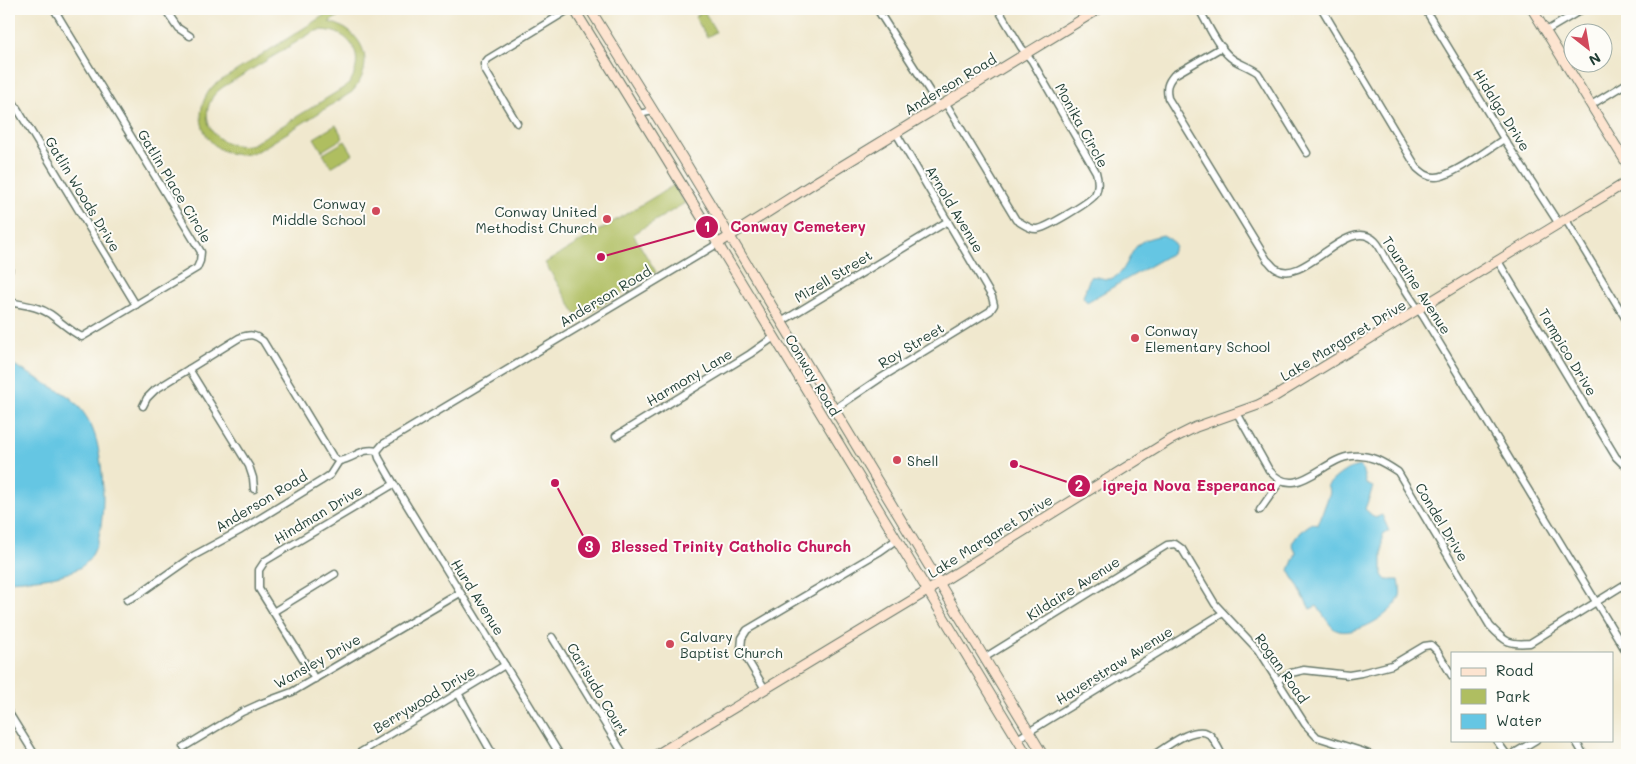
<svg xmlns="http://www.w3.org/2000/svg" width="1636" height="764" font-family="Mali,sans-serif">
  <rect width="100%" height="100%" fill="#fdfcf7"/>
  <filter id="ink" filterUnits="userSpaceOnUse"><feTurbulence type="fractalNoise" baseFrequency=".02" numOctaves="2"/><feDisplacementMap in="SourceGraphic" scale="10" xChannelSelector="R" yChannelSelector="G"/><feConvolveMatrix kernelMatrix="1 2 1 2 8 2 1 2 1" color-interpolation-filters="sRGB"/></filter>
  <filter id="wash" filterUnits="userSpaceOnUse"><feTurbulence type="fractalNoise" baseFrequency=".0096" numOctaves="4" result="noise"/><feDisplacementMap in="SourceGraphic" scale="20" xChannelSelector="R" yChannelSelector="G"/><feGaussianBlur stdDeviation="1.12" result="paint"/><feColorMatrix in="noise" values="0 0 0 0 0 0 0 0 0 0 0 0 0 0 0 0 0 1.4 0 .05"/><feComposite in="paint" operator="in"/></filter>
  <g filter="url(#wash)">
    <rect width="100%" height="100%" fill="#f0e8ce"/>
    <!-- green -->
    <g fill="#afbe61" stroke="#677e4a" fill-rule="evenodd">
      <path d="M334 9H339L342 14 329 22C364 31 377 64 352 92L263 148C219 173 180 121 214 85ZM320 30C353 30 367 59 348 85L253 144C223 152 196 127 212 98 214 94 219 90 223 87L313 32Z"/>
      <polygon points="704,11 716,32 707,37 695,17"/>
      <polygon points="336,125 343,138 322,151 314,138"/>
      <polygon points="345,141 353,154 331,167 323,154"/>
      <polygon points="674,185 685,203 633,234 656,272 579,319 545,263"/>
    </g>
    <!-- water -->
    <g fill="#65c6e3" stroke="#42828c">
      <path d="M1163 235 1170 239 1175 246 1172 253 1087 302 1083 297 1090 277C1097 275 1103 280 1110 279 1127 275 1128 252 1140 243 1147 238 1155 237 1163 235Z"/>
      <path d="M9 362C23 370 38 379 52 387 58 390 66 394 72 399 80 407 89 419 93 430 105 459 110 540 86 563 68 579 32 579 9 581Z"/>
      <path d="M1360 466 1362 468 1366 484 1373 487 1365 509 1375 518 1382 515 1389 531 1382 535V575L1386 580H1399C1400 585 1401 591 1400 596 1395 614 1353 638 1336 630 1330 627 1321 611 1317 606L1310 609 1289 570 1296 553 1292 543 1300 532 1312 523 1318 525 1330 492 1327 486C1337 476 1346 468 1360 466Z"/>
    </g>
  </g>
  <g filter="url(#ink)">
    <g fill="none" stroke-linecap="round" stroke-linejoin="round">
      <defs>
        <g id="street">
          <polyline points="165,9 178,28 190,36"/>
          <polyline points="877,9 939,106"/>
          <path d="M1199 9C1207 23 1217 46 1230 57 1238 64 1249 66 1258 73L1307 153"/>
          <path d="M1322 9 1417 168C1423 173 1427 177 1435 177 1450 178 1490 148 1504 139"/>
          <polyline points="1425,9 1504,139 1559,224"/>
          <polyline points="1546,31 1583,9"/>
          <path d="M1222 47 1174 75C1167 83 1166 88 1168 98L1267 260C1270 262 1272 266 1275 268 1304 288 1347 214 1375 241 1380 246 1384 255 1387 261 1399 279 1410 298 1423 316L1627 653"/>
          <polyline points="9,95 136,305"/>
          <path d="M945 102 1016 220C1022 223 1030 230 1037 229 1045 229 1090 202 1095 195 1099 188 1098 179 1096 172L1032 61 1021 47 998 9"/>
          <polyline points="1591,105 1627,83"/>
          <polyline points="639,114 653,111"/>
          <polyline points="517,123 485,70 484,64 488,59 570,9"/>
          <polyline points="1566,220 1627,321"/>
          <polyline points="1498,261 1616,457 1623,464 1627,465"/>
          <polyline points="9,267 9,271"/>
          <path d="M9 302C23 305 38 306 50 314 61 322 70 331 82 337L197 268 200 261 201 252 54 9"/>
          <polyline points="781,322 948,221"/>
          <polyline points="189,369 249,466 253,478 254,489"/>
          <path d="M143 406 147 398 155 390 239 338C250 334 254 334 263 341L333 457 339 461"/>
          <polyline points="833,410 879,379 990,311 994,305 992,297 896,133"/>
          <path d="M1237 413 1269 470C1296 503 1323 458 1352 456 1370 454 1383 462 1398 472L1490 626C1505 642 1509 645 1530 643L1627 583"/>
          <polyline points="616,436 750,354 774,337"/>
          <polyline points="377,451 383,444 719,243"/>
          <polyline points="377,451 379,458 394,484 560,755"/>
          <path d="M339 461C354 459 362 447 377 451"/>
          <polyline points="1260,510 1281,480"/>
          <polyline points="127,600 139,594 193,556 241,530 321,481 330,475 339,461"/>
          <polyline points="273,612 335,574"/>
          <polyline points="552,637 624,755"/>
          <polyline points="984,658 1167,545 1175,544 1182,549 1215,604 1258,650 1305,724 1317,737 1361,751 1371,755"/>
          <polyline points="315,679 259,589 259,570 265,561 394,484"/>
          <polyline points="1277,680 1291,673 1304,670 1349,675 1361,673 1392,665 1424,646 1431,645 1437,651 1452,676"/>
          <polyline points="765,689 741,649 742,638 747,630 879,552 896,540"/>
          <polyline points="458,693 493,755"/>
          <polyline points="9,713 35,755"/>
          <polyline points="1017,739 1223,613"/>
          <polyline points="1496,740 1507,755"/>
          <polyline points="1575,740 1584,755"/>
          <polyline points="184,747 242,712 262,703 292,692 460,593"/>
          <polyline points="356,755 505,665"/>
          <path d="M1154 755C1166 747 1196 723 1210 735 1214 739 1219 749 1222 755"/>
          <polyline points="1511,755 1536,740"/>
        </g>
        <g id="secondary">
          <path d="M574 9C727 256 876 506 1027 755"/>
          <polyline points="590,9 682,157 1043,755"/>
          <polyline points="1532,9 1627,164"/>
          <polyline points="719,243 814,183 1099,9"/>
          <polyline points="656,755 919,596 1170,440 1196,427 1258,405 1274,397 1627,182"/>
        </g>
      </defs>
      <!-- street casing -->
      <use href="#street" stroke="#68796a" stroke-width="9"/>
      <!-- secondary casing -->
      <use href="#secondary" stroke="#68796a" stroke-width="11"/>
      <!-- street -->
      <use href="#street" stroke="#fff" stroke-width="6"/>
      <!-- secondary -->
      <use href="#secondary" stroke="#fde4d0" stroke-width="9"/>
    </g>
  </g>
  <!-- markers -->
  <g fill="#d1495b" stroke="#fdfcf7" stroke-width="2">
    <circle cx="376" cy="211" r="5"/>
    <circle cx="607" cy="219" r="5"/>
    <circle cx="1135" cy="338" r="5"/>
    <circle cx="897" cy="460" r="5"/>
    <circle cx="670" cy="644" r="5"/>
  </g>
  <g text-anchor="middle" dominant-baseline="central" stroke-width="4" stroke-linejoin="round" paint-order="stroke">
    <!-- street labels -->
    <g font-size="14" fill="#1f3d34" stroke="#fdfcf7">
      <text transform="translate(950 84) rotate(-31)">Anderson Road</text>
      <text transform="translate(1502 110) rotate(58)">Hidalgo Drive</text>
      <text transform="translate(1082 125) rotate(61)">Monika Circle</text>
      <text transform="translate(175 186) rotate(59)">Gatlin Place Circle</text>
      <text transform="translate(83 194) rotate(59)">Gatlin Woods Drive</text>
      <text transform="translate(955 209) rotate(59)">Arnold Avenue</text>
      <text transform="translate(833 276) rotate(-31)">Mizell Street</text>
      <text transform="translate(1417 285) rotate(57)">Touraine Avenue</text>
      <text transform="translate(605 296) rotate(-31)">Anderson Road</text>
      <text transform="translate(1343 340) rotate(-31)">Lake Margaret Drive</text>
      <text transform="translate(911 345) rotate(-31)">Roy Street</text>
      <text transform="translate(1568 352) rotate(59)">Tampico Drive</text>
      <text transform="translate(813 375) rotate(59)">Conway Road</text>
      <text transform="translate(689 377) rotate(-31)">Harmony Lane</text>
      <text transform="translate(261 501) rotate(-31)">Anderson Road</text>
      <text transform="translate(318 514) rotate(-31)">Hindman Drive</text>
      <text transform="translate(1442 522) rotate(59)">Condel Drive</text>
      <text transform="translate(990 536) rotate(-32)">Lake Margaret Drive</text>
      <text transform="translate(1073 588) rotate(-32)">Kildaire Avenue</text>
      <text transform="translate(478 597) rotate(58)">Hurd Avenue</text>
      <text transform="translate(317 661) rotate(-29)">Wansley Drive</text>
      <text transform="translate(1114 665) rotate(-32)">Haverstraw Avenue</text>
      <text transform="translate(1282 668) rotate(55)">Rogan Road</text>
      <text transform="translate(598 689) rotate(59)">Carisudo Court</text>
      <text transform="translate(424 699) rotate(-31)">Berrywood Drive</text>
    </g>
    <!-- poi labels -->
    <g font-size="14" fill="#1f3d34" stroke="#fdfcf7" text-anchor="start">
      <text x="366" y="203" text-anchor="end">Conway<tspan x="366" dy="16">Middle School</tspan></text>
      <text x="597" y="211" text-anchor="end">Conway United<tspan x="597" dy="16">Methodist Church</tspan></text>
      <text x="1145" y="330">Conway<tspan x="1145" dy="16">Elementary School</tspan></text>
      <text x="907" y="460">Shell</text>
      <text x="680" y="636">Calvary<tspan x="680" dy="16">Baptist Church</tspan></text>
    </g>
  </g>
  <!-- callouts -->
  <path fill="none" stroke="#c2185b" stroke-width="2" d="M601 257L707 227M1014 464L1079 486M555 483L589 547"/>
  <g fill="#c2185b" stroke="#fdfcf7" stroke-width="2">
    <circle cx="601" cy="257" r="5"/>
    <circle cx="1014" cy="464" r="5"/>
    <circle cx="555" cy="483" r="5"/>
    <circle cx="707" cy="227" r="12"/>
    <circle cx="1079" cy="486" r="12"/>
    <circle cx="589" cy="547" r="12"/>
  </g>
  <g font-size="15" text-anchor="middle" font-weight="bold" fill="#fff">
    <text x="707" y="232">1</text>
    <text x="1079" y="491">2</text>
    <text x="589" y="552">3</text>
  </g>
  <g font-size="15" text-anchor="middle" font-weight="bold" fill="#c2185b" stroke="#fdfcf7" stroke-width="4" stroke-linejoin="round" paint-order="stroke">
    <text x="798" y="232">Conway Cemetery</text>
    <text x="1189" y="491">igreja Nova Esperanca</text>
    <text x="731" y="552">Blessed Trinity Catholic Church</text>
  </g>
  <!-- margin -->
  <rect width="1636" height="764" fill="none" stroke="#fdfcf7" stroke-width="30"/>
  <!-- legend -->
  <rect x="1451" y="652" width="162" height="90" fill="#fdfcf7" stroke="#a4b0a9"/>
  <rect x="1461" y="668" width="25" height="8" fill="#fde4d0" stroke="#a4b0a9"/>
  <text x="1496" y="676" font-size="15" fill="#1f3d34">Road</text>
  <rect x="1461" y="689" width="25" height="15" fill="#afbe61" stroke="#a4b0a9"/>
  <text x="1496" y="702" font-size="15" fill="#1f3d34">Park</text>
  <rect x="1461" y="714" width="25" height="15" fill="#65c6e3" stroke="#a4b0a9"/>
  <text x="1496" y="726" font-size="15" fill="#1f3d34">Water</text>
  <!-- north arrow -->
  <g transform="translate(1588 48) rotate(149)"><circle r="24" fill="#fdfcf7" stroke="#a4b0a9"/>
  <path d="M0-4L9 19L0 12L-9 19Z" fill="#d1495b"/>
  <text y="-8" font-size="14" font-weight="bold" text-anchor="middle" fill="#1f3d34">N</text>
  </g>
</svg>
